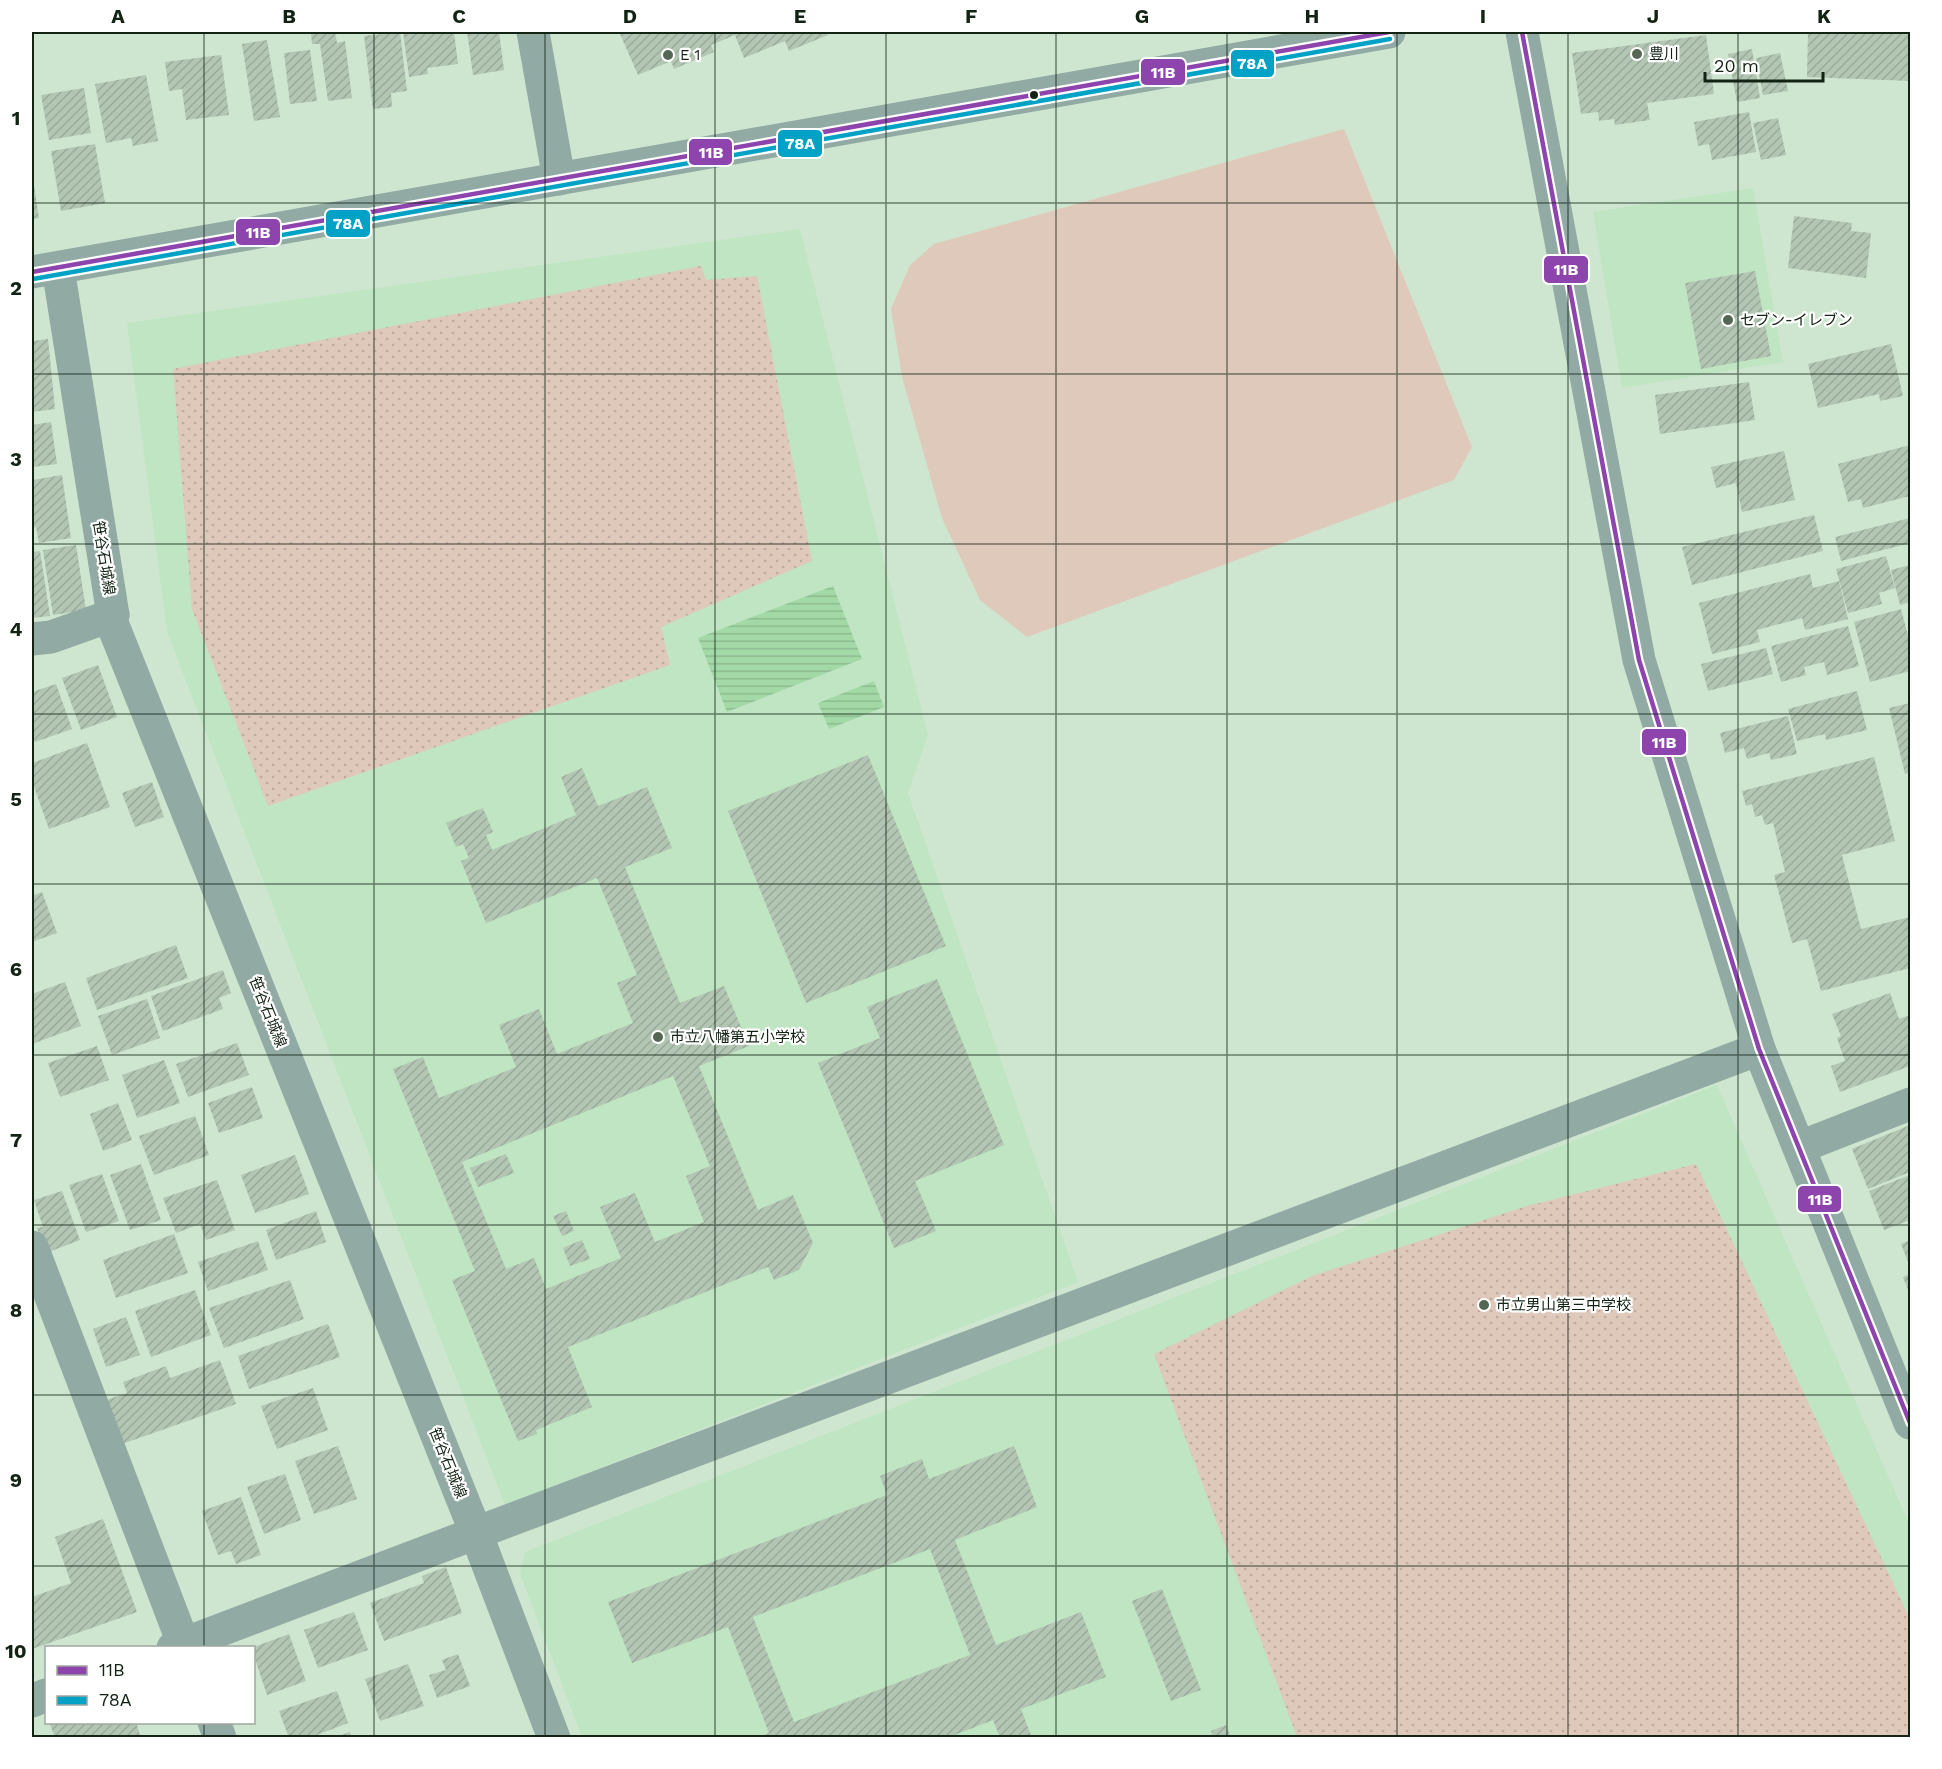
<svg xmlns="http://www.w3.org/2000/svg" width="1942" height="1769" font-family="'Work Sans','Noto Sans JP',sans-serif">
  <defs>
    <pattern id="grass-dots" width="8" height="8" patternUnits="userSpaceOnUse" patternTransform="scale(1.5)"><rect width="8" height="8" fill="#dfc9bb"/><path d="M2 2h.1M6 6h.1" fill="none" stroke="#beaca0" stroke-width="1.8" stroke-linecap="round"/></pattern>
    <pattern id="water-rules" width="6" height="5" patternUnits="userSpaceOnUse" patternTransform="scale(1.5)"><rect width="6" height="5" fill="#a3d9a7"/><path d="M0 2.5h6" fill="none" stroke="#8bba8f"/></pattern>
    <pattern id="building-hatch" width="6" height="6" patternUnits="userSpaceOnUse" patternTransform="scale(1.5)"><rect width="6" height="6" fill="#b3c6b4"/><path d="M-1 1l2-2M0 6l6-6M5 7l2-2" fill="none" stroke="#99aa9a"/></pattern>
  </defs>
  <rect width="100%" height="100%" fill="#cee6cf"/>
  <!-- built -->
  <g fill="#bfe5c2">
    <polygon points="1753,188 1783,362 1622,388 1593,212"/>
    <polygon points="800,229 928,735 908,793 1078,1282 505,1505 167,632 127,323"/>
    <polygon points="1717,1085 1910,1526 1910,1737 582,1737 520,1574 525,1552"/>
  </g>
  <!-- grass -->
  <g fill="url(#grass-dots)">
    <polygon points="701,266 706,280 757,276 812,561 661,627 670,665 268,806 192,609 173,369"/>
    <polygon points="1696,1164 1910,1619 1910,1737 1297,1737 1154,1354 1312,1276 1527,1206"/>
  </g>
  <!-- garden -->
  <polygon fill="#dfc9bb" points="1344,129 1472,447 1454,480 1027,637 980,600 942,518 902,377 891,309 910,265 934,244"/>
  <!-- water -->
  <g fill="url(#water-rules)">
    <polygon points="833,586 862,659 727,712 698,638"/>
    <polygon points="874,681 884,707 829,729 818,703"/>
  </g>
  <!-- building -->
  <g fill="url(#building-hatch)" fill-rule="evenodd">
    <polygon points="335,32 337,43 345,41 352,98 328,101 320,44 312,44 311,33"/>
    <polygon points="400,32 407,91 391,93 392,107 373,109 364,36"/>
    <polygon points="403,32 454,32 458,64 427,68 428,74 409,77"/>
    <polygon points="467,32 499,32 504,70 473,75"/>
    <polygon points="627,32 826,32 828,35 789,51 785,41 744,58 735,35 711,45 714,52 674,69 671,61 638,75 620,34"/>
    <polygon points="1808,32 1910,32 1910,81 1807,77"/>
    <polygon points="1706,35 1714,94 1647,103 1650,120 1615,125 1614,119 1599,121 1598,112 1581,114 1572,53"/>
    <polygon points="267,40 280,117 254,121 242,44"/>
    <polygon points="1752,49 1760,98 1737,102 1728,54"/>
    <polygon points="310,50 317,101 290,104 284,53"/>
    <polygon points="1780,53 1788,91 1763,95 1756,58"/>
    <polygon points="221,55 229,115 186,120 182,89 169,91 165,62"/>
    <polygon points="146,75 158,141 133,146 131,138 106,143 95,84"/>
    <polygon points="84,88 91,133 49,140 41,95"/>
    <polygon points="1749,112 1756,152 1712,160 1709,144 1698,146 1694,122"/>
    <polygon points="1778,118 1786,155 1761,160 1753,123"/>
    <polygon points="95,144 105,203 61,211 51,151"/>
    <polygon points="32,172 39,218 32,219"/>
    <polygon points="1794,216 1852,223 1851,231 1871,233 1866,278 1788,268"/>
    <polygon points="1755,271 1771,356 1701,369 1685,283"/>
    <polygon points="48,339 55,409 32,412 32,341"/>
    <polygon points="1891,344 1903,396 1880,401 1879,394 1818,408 1808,364"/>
    <polygon points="1749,382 1755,420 1660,434 1655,395"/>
    <polygon points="51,422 57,464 32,467 32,425"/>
    <polygon points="1910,445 1910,496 1863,508 1861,499 1848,502 1838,464"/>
    <polygon points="1784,451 1795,500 1742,512 1736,483 1716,488 1711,467"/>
    <polygon points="62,475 71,538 39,543 36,527 32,528 32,480"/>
    <polygon points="1814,515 1823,551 1692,585 1682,547"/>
    <polygon points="1910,518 1910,543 1841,561 1835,537"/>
    <polygon points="76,545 86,610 53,615 43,550"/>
    <polygon points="40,551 50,616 32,618 32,552"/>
    <polygon points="1886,556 1895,588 1879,593 1882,604 1848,613 1836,569"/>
    <polygon points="1910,565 1910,602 1900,605 1891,570"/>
    <polygon points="1810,574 1813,588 1839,581 1848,619 1805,630 1802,618 1757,630 1760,642 1712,654 1699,603"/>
    <polygon points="1901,609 1910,643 1910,671 1870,682 1854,622"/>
    <polygon points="1848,626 1859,666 1827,675 1824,662 1804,667 1806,675 1781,682 1771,646"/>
    <polygon points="1766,648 1773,674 1708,691 1701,664"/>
    <polygon points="98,665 117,717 81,730 62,678"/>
    <polygon points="56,684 72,729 35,742 32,732 32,692"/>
    <polygon points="1857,691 1867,730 1826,740 1825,734 1797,741 1788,709"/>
    <polygon points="1910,703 1910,772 1905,774 1889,708"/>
    <polygon points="1788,716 1797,754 1771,760 1769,753 1747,759 1744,748 1725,753 1720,733"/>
    <polygon points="87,743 110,807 49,829 32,781 32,763"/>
    <polygon points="868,755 946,946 806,1003 728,811"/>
    <polygon points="1874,757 1895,841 1842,855 1861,929 1910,917 1910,968 1821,991 1807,939 1792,943 1774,875 1785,872 1773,823 1765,825 1762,815 1755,817 1752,804 1746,806 1742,791"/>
    <path d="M582 768 598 806 647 787 672 848 625 867 680 1003 724 986 749 1046 699 1066 758 1210 793 1195 813 1243 799 1270 774 1280 768 1267 568 1347 592 1407 536 1430 537 1434 518 1441 452 1280 475 1271 393 1069 423 1057 439 1098 516 1067 499 1025 539 1009 557 1054 633 1023 617 983 637 975 597 878 486 923 461 861 469 858 463 844 456 847 446 823 483 808 493 832 486 835 492 850 576 815 561 777ZM673 1076 710 1166 686 1176 704 1222 655 1242 635 1193 600 1207 621 1258 546 1289 534 1258 506 1269 462 1162Z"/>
    <polygon points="152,782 164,817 135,827 122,793"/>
    <polygon points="42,892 57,933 32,942 32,896"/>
    <polygon points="176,945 188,978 97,1010 86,978"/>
    <polygon points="223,970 231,993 219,998 223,1009 163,1031 151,996"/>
    <polygon points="937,979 1004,1145 915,1181 936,1231 894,1248 818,1063 880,1038 867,1007"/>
    <polygon points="65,982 81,1026 32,1044 32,994"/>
    <polygon points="1890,993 1899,1019 1910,1015 1910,1066 1840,1092 1831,1066 1845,1061 1837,1038 1841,1036 1832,1014"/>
    <polygon points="147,999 160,1038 112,1055 98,1016"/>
    <polygon points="237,1043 249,1075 188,1097 176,1064"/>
    <polygon points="97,1046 109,1080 60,1097 48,1063"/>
    <polygon points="164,1060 180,1103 137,1118 122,1075"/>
    <polygon points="252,1087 263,1118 219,1133 208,1103"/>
    <polygon points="118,1103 132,1140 103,1151 90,1114"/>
    <polygon points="195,1116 209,1155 154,1175 139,1136"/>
    <polygon points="1910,1125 1910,1172 1868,1189 1852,1149"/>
    <polygon points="506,1154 514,1173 478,1187 470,1168"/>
    <polygon points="295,1155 309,1194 255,1213 241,1175"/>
    <polygon points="141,1164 161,1220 130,1230 110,1175"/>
    <polygon points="102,1174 119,1221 86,1232 69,1185"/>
    <polygon points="1910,1175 1910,1220 1884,1230 1869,1191"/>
    <polygon points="217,1180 235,1230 206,1240 200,1224 176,1233 163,1198"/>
    <polygon points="62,1191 80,1240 46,1253 37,1228 43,1227 34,1200"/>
    <polygon points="316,1211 326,1242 276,1260 266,1230"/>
    <polygon points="566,1211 574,1231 562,1236 553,1216"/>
    <polygon points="174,1234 188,1273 116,1298 103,1260"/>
    <polygon points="582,1240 590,1259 570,1266 563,1248"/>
    <polygon points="1910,1240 1910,1262 1908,1262 1901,1244"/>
    <polygon points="258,1241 268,1270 208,1291 198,1262"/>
    <polygon points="1910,1274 1910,1295 1903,1277"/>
    <polygon points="290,1280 304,1319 224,1348 209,1308"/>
    <polygon points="195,1290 211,1335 151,1357 135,1311"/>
    <polygon points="126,1317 140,1355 106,1367 93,1329"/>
    <polygon points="328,1324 340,1357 249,1389 238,1356"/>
    <polygon points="220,1360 236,1404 119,1445 103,1401 127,1393 123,1382 166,1366 170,1378"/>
    <polygon points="313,1388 328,1430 277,1449 261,1406"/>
    <polygon points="338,1446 357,1499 314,1514 295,1461"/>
    <path d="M1014 1446 1037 1507 955 1540 996 1645 1081 1612 1106 1677 1021 1709 1032 1738H1000L993 1720 947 1738H756L769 1733 728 1627 632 1663 608 1602 887 1495 880 1476 922 1459 929 1479ZM930 1549 970 1655 794 1722 753 1617Z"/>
    <polygon points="285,1474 301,1520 264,1534 247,1487"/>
    <polygon points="241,1497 261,1555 236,1564 231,1551 218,1555 202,1511"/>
    <polygon points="103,1519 137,1612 32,1649 32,1597 71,1583 55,1537"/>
    <polygon points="446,1567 462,1613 384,1641 370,1603 424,1583 422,1576"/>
    <polygon points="1162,1589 1201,1690 1171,1701 1132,1601"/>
    <polygon points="354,1612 368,1650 318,1668 304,1630"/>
    <polygon points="289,1634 306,1681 267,1695 254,1656 254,1647"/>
    <polygon points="458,1654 470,1686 437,1698 429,1675 446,1670 442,1660"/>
    <polygon points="408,1664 424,1706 380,1721 365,1679"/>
    <polygon points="337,1691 348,1723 309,1738 289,1738 279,1711"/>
    <polygon points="55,1722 136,1722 141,1738 55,1738 50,1724"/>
    <polygon points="1226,1725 1231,1738 1213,1738 1211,1731"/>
    <polygon points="350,1732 352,1738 336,1738 336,1737"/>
  </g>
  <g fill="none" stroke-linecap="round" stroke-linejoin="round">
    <!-- minor -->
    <g stroke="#91aaa4" stroke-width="33">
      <polyline points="32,639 51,637 113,615"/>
      <polyline points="1800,1147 1910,1104"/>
      <polyline points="32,1247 185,1648"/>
      <polyline points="476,1533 1759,1049"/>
      <polyline points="214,1722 220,1738"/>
    </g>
    <!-- tertiary -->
    <g stroke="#91aaa4" stroke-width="33">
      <polyline points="533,32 559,179"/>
      <polyline points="1522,32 1639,660 1759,1049 1910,1423"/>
      <polyline points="58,268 113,615 110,618 476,1533 554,1738"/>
      <polyline points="32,272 1389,32"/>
      <polyline points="173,1648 476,1533"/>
      <polyline points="32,1701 46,1695"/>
    </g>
    <defs>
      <g id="bus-1">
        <polyline points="1522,32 1639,660 1759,1049 1910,1423"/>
        <polyline points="32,272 1389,32"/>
      </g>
      <polyline id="bus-2" points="33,279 1390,39"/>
    </defs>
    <!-- bus-1 casing -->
    <use href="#bus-1" stroke="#fff" stroke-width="9"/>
    <!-- bus-2 casing -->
    <use href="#bus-2" stroke="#fff" stroke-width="9"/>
    <!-- bus-1 -->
    <use href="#bus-1" stroke="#8e44ad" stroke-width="4.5"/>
    <!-- bus-2 -->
    <use href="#bus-2" stroke="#01a2c5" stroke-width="4.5"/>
  </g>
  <!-- grid -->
  <path fill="none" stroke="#122314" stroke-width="1.5" stroke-opacity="0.55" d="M204 32V1648M374 32V1738M545 32V1738M715 32V1738M886 32V1738M1056 32V1738M1227 32V1738M1397 32V1738M1568 32V1738M1738 32V1738M32 203H1910M32 374H1910M32 544H1910M32 714H1910M32 884H1910M32 1055H1910M32 1225H1910M32 1395H1910M32 1566H1910M204 1722V1738"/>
  <!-- markers -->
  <g fill="#546755" stroke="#fff" stroke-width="2">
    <circle cx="1637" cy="54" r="6"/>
    <circle cx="668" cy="55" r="6"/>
    <circle cx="1728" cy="320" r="6"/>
    <circle cx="658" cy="1037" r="6"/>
    <circle cx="1484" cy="1305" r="6"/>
  </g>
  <circle fill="#122314" stroke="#fff" stroke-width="2" cx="1034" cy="95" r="5"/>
  <g text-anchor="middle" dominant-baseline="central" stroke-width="4.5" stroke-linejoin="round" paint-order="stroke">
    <!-- poi labels -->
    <g font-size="15" fill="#122314" stroke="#fff" text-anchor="start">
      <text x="1649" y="54">豊川</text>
      <text x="680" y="55">E 1</text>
      <text x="1740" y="320">セブン-イレブン</text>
      <text x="670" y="1037">市立八幡第五小学校</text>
      <text x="1496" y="1305">市立男山第三中学校</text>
    </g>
    <!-- street labels -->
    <g font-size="15" fill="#122314" stroke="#fff">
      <text transform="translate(104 558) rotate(81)">笹谷石城線</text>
      <text transform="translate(268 1012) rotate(68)">笹谷石城線</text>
      <text transform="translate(448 1463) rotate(68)">笹谷石城線</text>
    </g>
  </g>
  <g stroke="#fff" stroke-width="2">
    <rect x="1230" y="49" width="45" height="29" rx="6" fill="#01a2c5"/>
    <rect x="1140" y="58" width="46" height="28" rx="6" fill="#8e44ad"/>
    <rect x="777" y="129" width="46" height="29" rx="6" fill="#01a2c5"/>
    <rect x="688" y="138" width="45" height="28" rx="6" fill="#8e44ad"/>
    <rect x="325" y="209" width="46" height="29" rx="6" fill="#01a2c5"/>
    <rect x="235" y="218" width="46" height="28" rx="6" fill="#8e44ad"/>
    <rect x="1543" y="255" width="46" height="29" rx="6" fill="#8e44ad"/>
    <rect x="1641" y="728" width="46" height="28" rx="6" fill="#8e44ad"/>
    <rect x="1797" y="1185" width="45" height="28" rx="6" fill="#8e44ad"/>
  </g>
  <g font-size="16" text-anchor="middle" font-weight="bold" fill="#fff">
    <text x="1252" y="69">78A</text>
    <text x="1163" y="78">11B</text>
    <text x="800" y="149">78A</text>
    <text x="711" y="158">11B</text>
    <text x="348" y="229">78A</text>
    <text x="258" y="238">11B</text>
    <text x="1566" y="275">11B</text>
    <text x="1664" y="748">11B</text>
    <text x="1820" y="1205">11B</text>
  </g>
  <!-- border -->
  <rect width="1942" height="1769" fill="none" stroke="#ffffff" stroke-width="66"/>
  <!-- legend -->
  <rect x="45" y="1646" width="210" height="78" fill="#ffffff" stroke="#a0a7a1" stroke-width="1.5"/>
  <rect x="57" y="1666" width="30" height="9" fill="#8e44ad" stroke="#a0a7a1" stroke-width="1.5"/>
  <text x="99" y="1676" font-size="18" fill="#122314">11B</text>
  <rect x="57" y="1696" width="30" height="9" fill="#01a2c5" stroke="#a0a7a1" stroke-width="1.5"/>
  <text x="99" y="1706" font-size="18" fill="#122314">78A</text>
  <!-- scale -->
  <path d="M1705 72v9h118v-9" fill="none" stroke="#122314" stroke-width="3"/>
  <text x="1714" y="72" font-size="18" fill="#122314" stroke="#ffffff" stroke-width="4.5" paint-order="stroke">20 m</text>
  <rect x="33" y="33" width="1876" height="1703" fill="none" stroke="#122314" stroke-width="2"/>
  <g font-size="20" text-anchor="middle" font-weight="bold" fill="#122314">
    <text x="118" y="23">A</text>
    <text x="289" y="23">B</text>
    <text x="459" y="23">C</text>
    <text x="630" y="23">D</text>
    <text x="800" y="23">E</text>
    <text x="971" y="23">F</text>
    <text x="1142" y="23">G</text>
    <text x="1312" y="23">H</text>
    <text x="1483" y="23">I</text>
    <text x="1653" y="23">J</text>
    <text x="1824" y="23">K</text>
    <text x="16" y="125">1</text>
    <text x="16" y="295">2</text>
    <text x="16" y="466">3</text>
    <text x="16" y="636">4</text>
    <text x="16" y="806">5</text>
    <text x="16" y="976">6</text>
    <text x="16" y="1147">7</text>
    <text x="16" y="1317">8</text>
    <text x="16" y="1487">9</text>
    <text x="16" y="1658">10</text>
  </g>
</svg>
